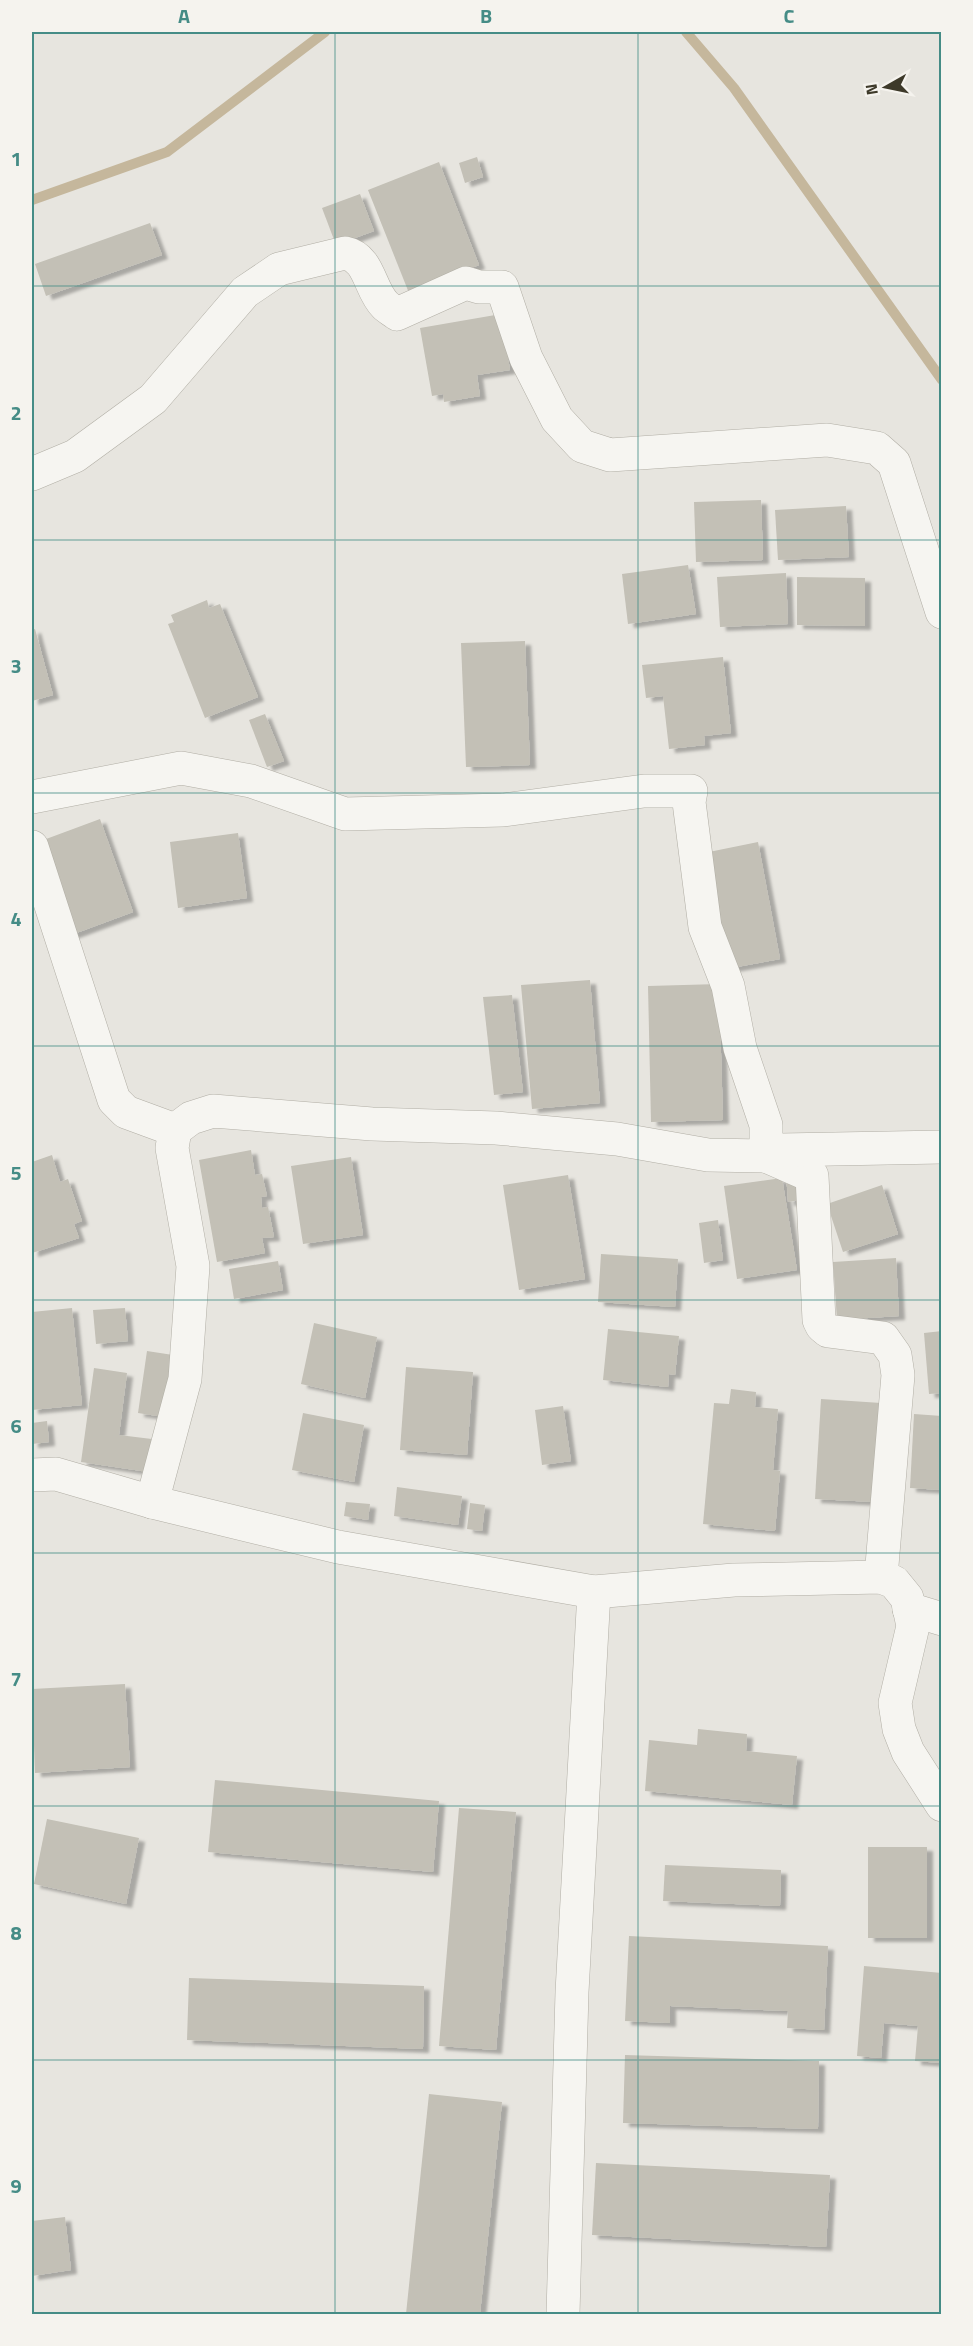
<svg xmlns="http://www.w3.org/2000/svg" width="973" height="2346" font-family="'Titillium Web',sans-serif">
  <defs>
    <filter id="shadow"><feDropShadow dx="6" dy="4" stdDeviation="1.5" flood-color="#0004"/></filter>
  </defs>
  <rect width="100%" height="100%" fill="#e7e5df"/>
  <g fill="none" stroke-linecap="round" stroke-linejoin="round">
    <!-- stream -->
    <g stroke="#c5b79c" stroke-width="10">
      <polyline points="686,32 734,88 942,380"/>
      <polyline points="32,200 167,152 325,32"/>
    </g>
  </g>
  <!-- building -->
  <g fill="#c3c0b6" filter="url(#shadow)">
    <polygon points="477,157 483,177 465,183 459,163"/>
    <polygon points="439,162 479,265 409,293 368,190"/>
    <polygon points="360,194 374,231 336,245 322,208"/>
    <polygon points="150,223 162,255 46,296 35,264"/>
    <polygon points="501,314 510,370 477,375 480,396 444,402 443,394 432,396 420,328"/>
    <polygon points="761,500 763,560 696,562 694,502"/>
    <polygon points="846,506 849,557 778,560 775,510"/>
    <polygon points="688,565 696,614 628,624 622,574"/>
    <polygon points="786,573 788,624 720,627 717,577"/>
    <polygon points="797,577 865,578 865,626 797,625"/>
    <polygon points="207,600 209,608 220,604 258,697 205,718 168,624 174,622 171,615"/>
    <polygon points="35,629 53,695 32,701 32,630"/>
    <polygon points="525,641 530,765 466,767 461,643"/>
    <polygon points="723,657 731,733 704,736 705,745 669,749 663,696 646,698 642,665"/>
    <polygon points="265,714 284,761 267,767 249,720"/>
    <polygon points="100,819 133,912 71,935 38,842"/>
    <polygon points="238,833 247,898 178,908 170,842"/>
    <polygon points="758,842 780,959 726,969 704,853"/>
    <polygon points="590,980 600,1103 532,1109 521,985"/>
    <polygon points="719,984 723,1120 651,1122 648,986"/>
    <polygon points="512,995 523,1092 494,1095 483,997"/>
    <polygon points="251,1150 255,1175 262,1174 267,1196 261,1197 262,1208 268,1207 274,1237 262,1238 265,1253 217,1262 199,1160"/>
    <polygon points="52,1155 60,1182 68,1179 82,1221 74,1224 79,1238 32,1253 32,1162"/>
    <polygon points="351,1157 363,1235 303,1244 291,1166"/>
    <polygon points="800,1171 802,1200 788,1202 786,1172"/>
    <polygon points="568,1175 585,1279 519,1290 503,1185"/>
    <polygon points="782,1178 797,1270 737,1279 724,1186"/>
    <polygon points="882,1185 898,1234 843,1252 827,1204"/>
    <polygon points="718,1220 723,1260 704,1263 699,1223"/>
    <polygon points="601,1254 678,1259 675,1307 598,1302"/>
    <polygon points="896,1258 899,1316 837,1320 833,1262"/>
    <polygon points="278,1261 283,1290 234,1299 229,1269"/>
    <polygon points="72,1308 82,1405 32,1410 32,1312"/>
    <polygon points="125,1308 128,1341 96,1344 93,1310"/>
    <polygon points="314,1323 377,1337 365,1398 301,1384"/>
    <polygon points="608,1329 679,1336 675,1375 669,1374 668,1387 603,1380"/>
    <polygon points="942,1331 942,1393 929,1394 924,1333"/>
    <polygon points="147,1351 173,1355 164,1417 138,1413"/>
    <polygon points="406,1367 473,1372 467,1455 400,1450"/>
    <polygon points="94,1368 127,1373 119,1435 160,1440 155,1473 81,1462"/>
    <polygon points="731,1389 756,1392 755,1407 778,1409 773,1470 780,1471 775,1531 703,1524 714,1403 729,1404"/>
    <polygon points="821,1399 881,1403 875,1502 815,1499"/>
    <polygon points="563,1406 571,1461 542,1465 535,1410"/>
    <polygon points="303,1413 364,1425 354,1482 292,1470"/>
    <polygon points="914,1414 942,1416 942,1490 910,1488"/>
    <polygon points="47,1421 49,1442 32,1444 32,1423"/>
    <polygon points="397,1487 462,1496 458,1525 394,1516"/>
    <polygon points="346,1502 370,1504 368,1520 344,1516"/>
    <polygon points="470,1503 485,1505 482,1531 467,1529"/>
    <polygon points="125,1684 130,1767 35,1773 32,1689"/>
    <polygon points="698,1729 747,1734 746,1751 797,1756 792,1805 645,1791 649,1740 697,1745"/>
    <polygon points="215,1780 439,1801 433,1872 208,1852"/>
    <polygon points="459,1808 516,1812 496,2050 439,2046"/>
    <polygon points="47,1819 139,1838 126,1904 34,1884"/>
    <rect x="868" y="1847" width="59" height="91"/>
    <polygon points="665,1865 781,1870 780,1906 663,1901"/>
    <polygon points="629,1936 828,1946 824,2030 787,2028 788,2011 670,2006 670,2023 625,2021"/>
    <polygon points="864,1966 942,1973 942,2063 915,2061 918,2026 884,2023 881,2058 857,2056"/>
    <polygon points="189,1978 424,1986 423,2049 187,2040"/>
    <polygon points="625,2055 819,2061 818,2129 623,2123"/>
    <polygon points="429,2094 502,2102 480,2314 406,2314"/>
    <polygon points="596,2163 830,2175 826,2247 592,2235"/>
    <polygon points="65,2217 71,2270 32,2276 32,2221"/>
  </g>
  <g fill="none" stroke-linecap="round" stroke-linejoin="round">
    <defs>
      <g id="street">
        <path d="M32 474 75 456 153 399 245 292 279 269 345 253C370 258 369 289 385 305 388 308 393 311 397 314L466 283 479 287H502L526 358 557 419 582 446 610 455 827 440 877 448 894 463 942 612"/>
        <polyline points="32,797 181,768 251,781 345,814 503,810 644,791 691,791 689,802 705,927 728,986 740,1048 766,1125 766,1156"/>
        <polyline points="32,847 114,1100 126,1112 175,1130"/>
        <polyline points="766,1156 812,1176 819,1320 822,1326 828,1331 883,1338 895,1355 898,1375 881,1577"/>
        <polyline points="32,1475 56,1474 152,1502 338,1547 594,1592 734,1580 881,1577 894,1582 907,1598 913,1626 895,1703 899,1729 908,1752 942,1805"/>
        <polyline points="152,1502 185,1379 193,1266 172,1148 175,1130 191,1118 213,1111 372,1124 496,1128 617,1139 708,1155 766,1156 781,1150 942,1147"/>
        <polyline points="909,1609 942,1619"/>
        <polyline points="563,2314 572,1992 594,1592"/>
      </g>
    </defs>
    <!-- street casing -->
    <use href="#street" stroke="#b1aea5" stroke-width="34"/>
    <!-- street -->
    <use href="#street" stroke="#f6f5f1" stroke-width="33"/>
  </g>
  <!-- grid -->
  <path fill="none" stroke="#458c86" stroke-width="1.5" stroke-opacity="0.55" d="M335 32V2314M638 32V2314M32 286H942M32 540H942M32 793H942M32 1046H942M32 1300H942M32 1553H942M32 1806H942M32 2060H942"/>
  <!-- border -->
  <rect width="973" height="2346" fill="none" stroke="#f5f3ee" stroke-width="66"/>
  <!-- north arrow -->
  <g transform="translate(886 87) rotate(261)" stroke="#f5f3ee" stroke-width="4.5" paint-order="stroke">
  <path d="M0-4.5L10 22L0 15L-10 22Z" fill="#3d3929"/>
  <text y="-9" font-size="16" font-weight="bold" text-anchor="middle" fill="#3d3929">N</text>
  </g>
  <rect x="33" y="33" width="907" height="2280" fill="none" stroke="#458c86" stroke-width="2"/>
  <g font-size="20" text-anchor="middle" font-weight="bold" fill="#458c86">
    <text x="184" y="23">A</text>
    <text x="486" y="23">B</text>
    <text x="789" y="23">C</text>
    <text x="16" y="166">1</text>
    <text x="16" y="420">2</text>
    <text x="16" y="673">3</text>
    <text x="16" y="926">4</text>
    <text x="16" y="1180">5</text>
    <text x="16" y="1433">6</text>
    <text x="16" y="1686">7</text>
    <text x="16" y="1940">8</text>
    <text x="16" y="2193">9</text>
  </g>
</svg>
